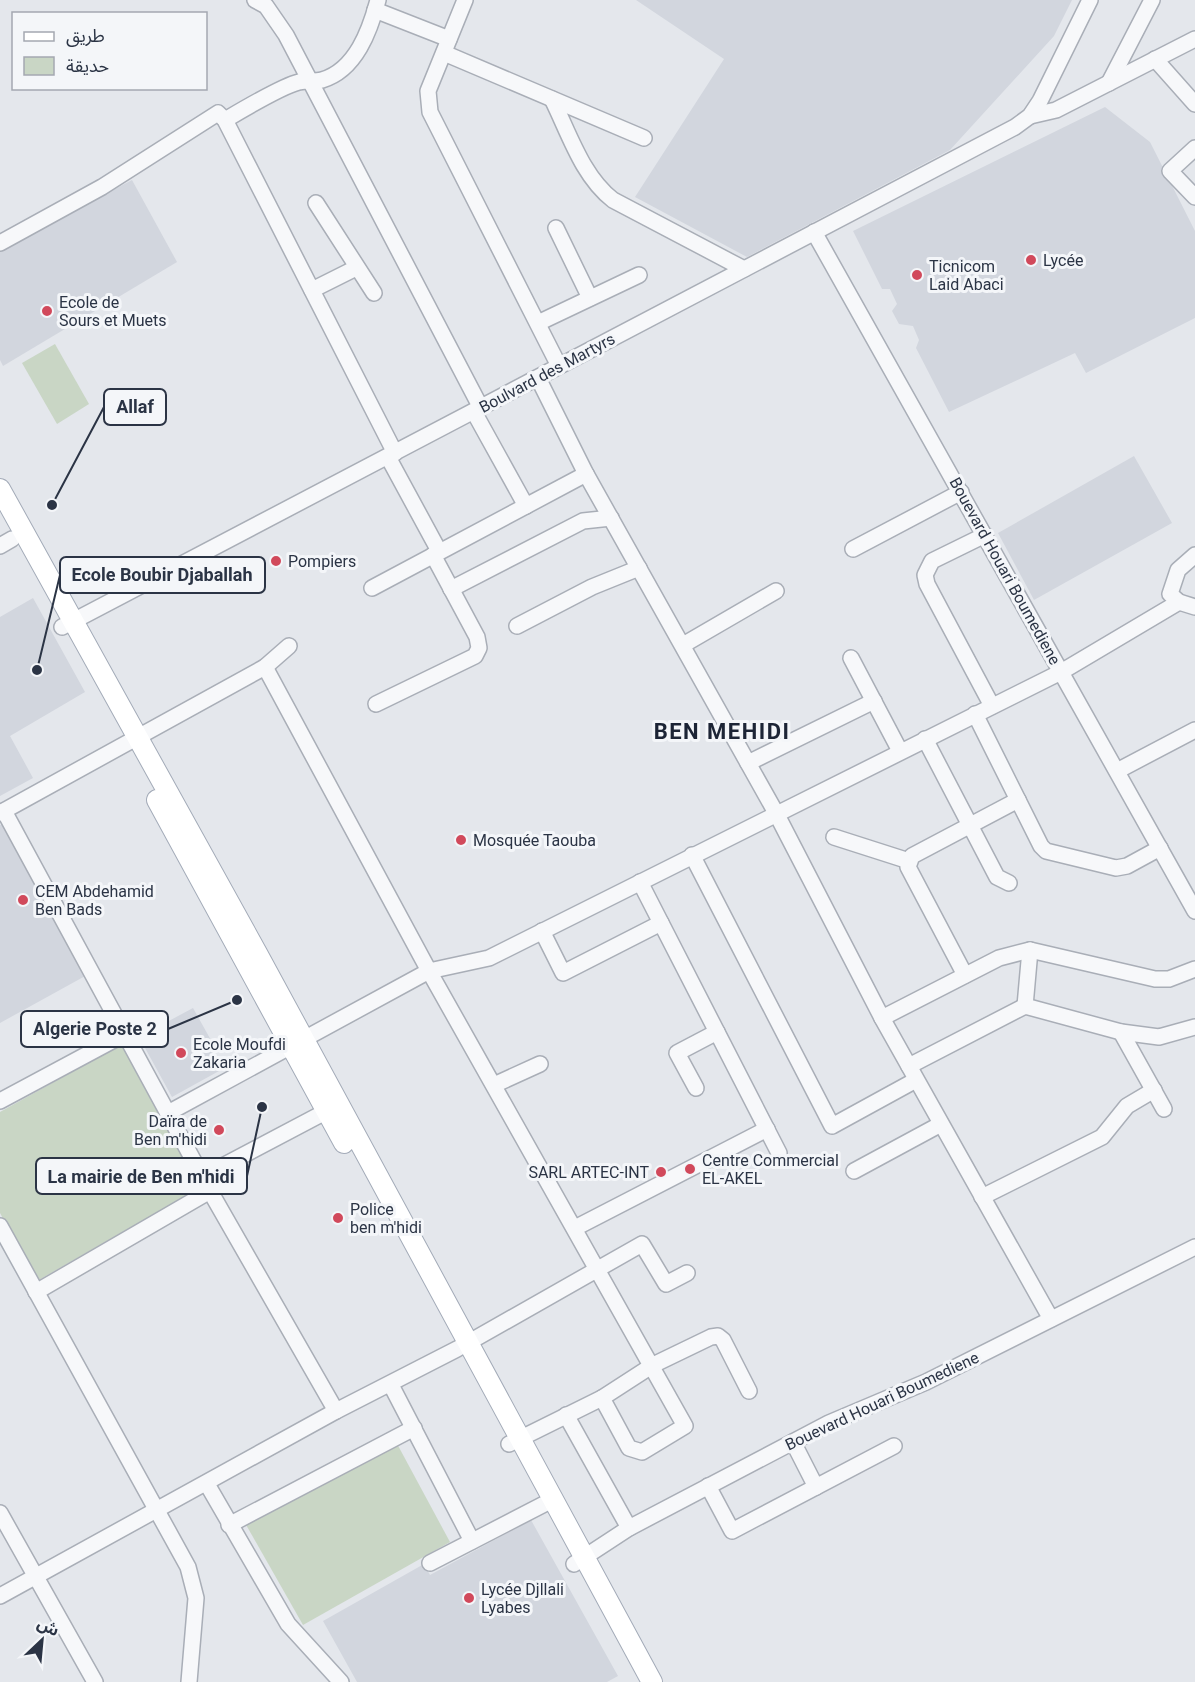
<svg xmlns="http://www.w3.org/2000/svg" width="1195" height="1682" font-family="Roboto,'Noto Sans Arabic',sans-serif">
  <rect width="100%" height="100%" fill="#e4e7ec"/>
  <!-- built -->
  <g fill="#d2d6de">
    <polygon points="636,0 1072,0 1054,36 950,150 747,257 635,197 724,59"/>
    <polygon points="1105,107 1150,142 1195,231 1195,318 1086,373 1075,353 949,412 916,348 919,340 913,326 899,324 892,311 897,304 890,289 882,289 853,231"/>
    <polygon points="132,180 177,262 3,366 0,360 0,250"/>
    <polygon points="1134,456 1172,523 1034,600 998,533"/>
    <polygon points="33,598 85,692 10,736 33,778 0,796 0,617"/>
    <polygon points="3,824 87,975 0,1023 0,825"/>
    <polygon points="193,1008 217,1051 211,1055 219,1071 172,1097 139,1037"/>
    <polygon points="531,1520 618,1676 607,1682 357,1682 323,1621 424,1564 430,1575"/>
  </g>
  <!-- green -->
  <g fill="#c9d6c5">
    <polygon points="55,344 89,404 57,424 22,363"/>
    <polygon points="126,1042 203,1186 37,1281 0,1213 0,1112"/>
    <polygon points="395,1440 450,1542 303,1625 245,1523"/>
  </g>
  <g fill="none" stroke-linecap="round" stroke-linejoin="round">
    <defs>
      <g id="minor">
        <polyline points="255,0 266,6 286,35 481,408"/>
        <polyline points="465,0 428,91 430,112 559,366"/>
        <polyline points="375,10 449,39"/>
        <polyline points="444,53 644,138"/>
        <polyline points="1155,59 1195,104"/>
        <polyline points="1109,83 1152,0"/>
        <path d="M552 99C569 133 582 176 613 200L744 269"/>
        <polyline points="1030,116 1056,110 1195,39"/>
        <path d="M225 120C242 110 282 86 299 82 306 80 315 82 322 80 356 70 370 30 378 0"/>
        <polyline points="1195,148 1170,171 1195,197"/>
        <polyline points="316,203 374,293"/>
        <polyline points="556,228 590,298"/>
        <polyline points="814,232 1195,911"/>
        <polyline points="0,243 102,187 218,113 225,120 395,453"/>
        <polyline points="312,290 356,268"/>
        <polyline points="538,323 639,275"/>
        <polyline points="538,378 586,474 776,813 882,1018 1051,1319"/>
        <polyline points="474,412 526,506"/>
        <polyline points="388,457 439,551"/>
        <polyline points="985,535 932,561 925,575 927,584 992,706"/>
        <polyline points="0,546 12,539"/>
        <polyline points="853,549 961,492"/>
        <polyline points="1195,555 1178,570 1170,594 1179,602 1195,607"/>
        <polyline points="372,588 586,474"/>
        <polyline points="451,589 583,521 611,518"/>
        <polyline points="517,626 592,587 639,568"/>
        <polyline points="62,627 1015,127 1030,116 1040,101 1090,0"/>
        <polyline points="683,645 776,591"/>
        <polyline points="851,658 900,751"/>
        <polyline points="265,667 429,971 685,1426 642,1452 629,1448 602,1398"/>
        <polyline points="376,704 475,656 479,648 477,637 433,555"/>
        <polyline points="975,714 1041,846 1046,851 1116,868 1127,866 1160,848"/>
        <polyline points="925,739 997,877 1009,883"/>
        <polyline points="748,763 874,701"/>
        <polyline points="1117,771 1195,730"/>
        <polyline points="4,811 210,1191 336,1411"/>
        <polyline points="0,813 265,667 289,646"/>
        <polyline points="834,837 909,861"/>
        <polyline points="692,855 832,1126 916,1080"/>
        <polyline points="640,882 779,1153"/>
        <polyline points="542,931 563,973 661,923"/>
        <polyline points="965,975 908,867 912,856 1018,800"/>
        <polyline points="1025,1006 1030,950"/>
        <polyline points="882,1018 999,958 1030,950 1155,979 1169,979 1195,969"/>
        <polyline points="1121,1032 1164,1109"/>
        <polyline points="909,1066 1025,1006 1121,1032 1159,1037 1195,1027"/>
        <polyline points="494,1085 540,1064"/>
        <polyline points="696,1088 677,1053 717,1032"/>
        <polyline points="0,1101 125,1034"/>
        <polyline points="168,1113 429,971 489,958 1061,672 1179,602"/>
        <polyline points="854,1171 941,1124"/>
        <polyline points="202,1177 327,1111"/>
        <polyline points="982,1197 1102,1137 1127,1106 1154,1090"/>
        <polyline points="0,1226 188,1567 196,1598 189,1682"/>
        <polyline points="575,1228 767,1129"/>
        <polyline points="36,1292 210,1191"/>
        <polyline points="391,1385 472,1541"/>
        <polyline points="566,1415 629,1528"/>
        <polyline points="793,1442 816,1487"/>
        <polyline points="509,1444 602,1398 653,1365 711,1337 718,1336 723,1340 749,1391"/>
        <polyline points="207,1484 288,1624 341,1682"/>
        <polyline points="708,1486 732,1531 894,1446"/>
        <polyline points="0,1513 95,1682"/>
        <polyline points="229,1525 414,1428"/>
        <polyline points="430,1563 552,1500"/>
        <polyline points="574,1564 629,1528 829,1423 926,1382 1195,1247"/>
        <polyline points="0,1596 336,1411 457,1349 642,1244 666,1284 687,1273"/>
      </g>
      <g id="major">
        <polyline points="0,489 257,953 652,1682"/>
        <polyline points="157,800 344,1143"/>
      </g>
    </defs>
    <!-- minor casing -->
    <use href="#minor" stroke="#a9aeb7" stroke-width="18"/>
    <!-- major casing -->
    <use href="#major" stroke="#a3abb8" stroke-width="22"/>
    <!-- minor -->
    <use href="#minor" stroke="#f7f8fa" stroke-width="15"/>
    <!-- major -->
    <use href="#major" stroke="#fff" stroke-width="20"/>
  </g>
  <!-- markers -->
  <g fill="#d1495b" stroke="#f4f6f9" stroke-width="2">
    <circle cx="1031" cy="260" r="6"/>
    <circle cx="917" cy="275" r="6"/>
    <circle cx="47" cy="311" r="6"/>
    <circle cx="276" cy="561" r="6"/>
    <circle cx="461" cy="840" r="6"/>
    <circle cx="23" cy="900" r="6"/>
    <circle cx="181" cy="1053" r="6"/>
    <circle cx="219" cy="1130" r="6"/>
    <circle cx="690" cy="1169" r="6"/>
    <circle cx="661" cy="1172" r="6"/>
    <circle cx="338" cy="1218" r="6"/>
    <circle cx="469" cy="1598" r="6"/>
  </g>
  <g text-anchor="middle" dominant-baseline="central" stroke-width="6" stroke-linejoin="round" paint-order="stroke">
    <!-- poi labels -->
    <g font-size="16" fill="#2b3445" stroke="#f4f6f9" text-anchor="start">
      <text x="1043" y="260">Lycée</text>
      <text x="929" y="266">Ticnicom<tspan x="929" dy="18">Laid Abaci</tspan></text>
      <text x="59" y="302">Ecole de<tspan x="59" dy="18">Sours et Muets</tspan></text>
      <text x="288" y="561">Pompiers</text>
      <text x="473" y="840">Mosquée Taouba</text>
      <text x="35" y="891">CEM Abdehamid<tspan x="35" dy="18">Ben Bads</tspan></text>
      <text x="193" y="1044">Ecole Moufdi<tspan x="193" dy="18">Zakaria</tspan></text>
      <text x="207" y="1121" text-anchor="end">Daïra de<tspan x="207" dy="18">Ben m'hidi</tspan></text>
      <text x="702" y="1160">Centre Commercial<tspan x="702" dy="18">EL-AKEL</tspan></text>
      <text x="649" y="1172" text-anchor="end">SARL ARTEC-INT</text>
      <text x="350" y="1209">Police<tspan x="350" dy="18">ben m'hidi</tspan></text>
      <text x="481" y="1589">Lycée Djllali<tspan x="481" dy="18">Lyabes</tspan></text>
    </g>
    <!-- street labels -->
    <g font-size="16" fill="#2b3445" stroke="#f4f6f9">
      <text transform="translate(547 373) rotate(-28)">Boulvard des Martyrs</text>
      <text transform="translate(1005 571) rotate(61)">Bouevard Houari Boumediene</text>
      <text transform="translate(882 1401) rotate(-25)">Bouevard Houari Boumediene</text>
    </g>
    <!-- district labels -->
    <g font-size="22" font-weight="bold" letter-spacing="1.5" fill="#1d2536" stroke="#f4f6f9">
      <text x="722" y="731">BEN MEHIDI</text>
    </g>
  </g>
  <!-- callouts -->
  <path fill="none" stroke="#2b3445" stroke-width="2" d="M52 505L104 407M37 670L60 575M237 1000L168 1029M262 1107L247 1176"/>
  <g fill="#2b3445" stroke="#f4f6f9" stroke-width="2">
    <circle cx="52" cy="505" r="6"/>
    <circle cx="37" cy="670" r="6"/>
    <circle cx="237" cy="1000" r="6"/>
    <circle cx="262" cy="1107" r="6"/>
  </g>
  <g fill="#f4f6f9" stroke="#2b3445" stroke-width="2">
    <rect x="104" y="389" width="62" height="36" rx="6"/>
    <rect x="60" y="557" width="205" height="36" rx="6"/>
    <rect x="21" y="1011" width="147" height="36" rx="6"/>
    <rect x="36" y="1158" width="211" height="36" rx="6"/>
  </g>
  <g font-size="18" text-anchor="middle" font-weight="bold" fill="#2b3445">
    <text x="135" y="413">Allaf</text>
    <text x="162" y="581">Ecole Boubir Djaballah</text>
    <text x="95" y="1035">Algerie Poste 2</text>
    <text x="141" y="1183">La mairie de Ben m'hidi</text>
  </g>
  <!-- legend -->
  <rect x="12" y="12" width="195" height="78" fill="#f4f6f9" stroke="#a4a8b1" stroke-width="1.5"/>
  <rect x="24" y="32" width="30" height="9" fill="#ffffff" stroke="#a4a8b1" stroke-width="1.5"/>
  <text x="66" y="42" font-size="18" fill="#2b3445">طريق</text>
  <rect x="24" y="57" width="30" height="18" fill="#c9d6c5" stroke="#a4a8b1" stroke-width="1.5"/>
  <text x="66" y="72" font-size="18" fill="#2b3445">حديقة</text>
  <!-- north arrow -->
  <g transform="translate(42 1640) rotate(26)" stroke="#f4f6f9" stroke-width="4.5" paint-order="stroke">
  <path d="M0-4.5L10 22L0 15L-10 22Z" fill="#2b3445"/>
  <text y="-9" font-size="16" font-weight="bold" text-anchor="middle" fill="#2b3445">ش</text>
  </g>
</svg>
